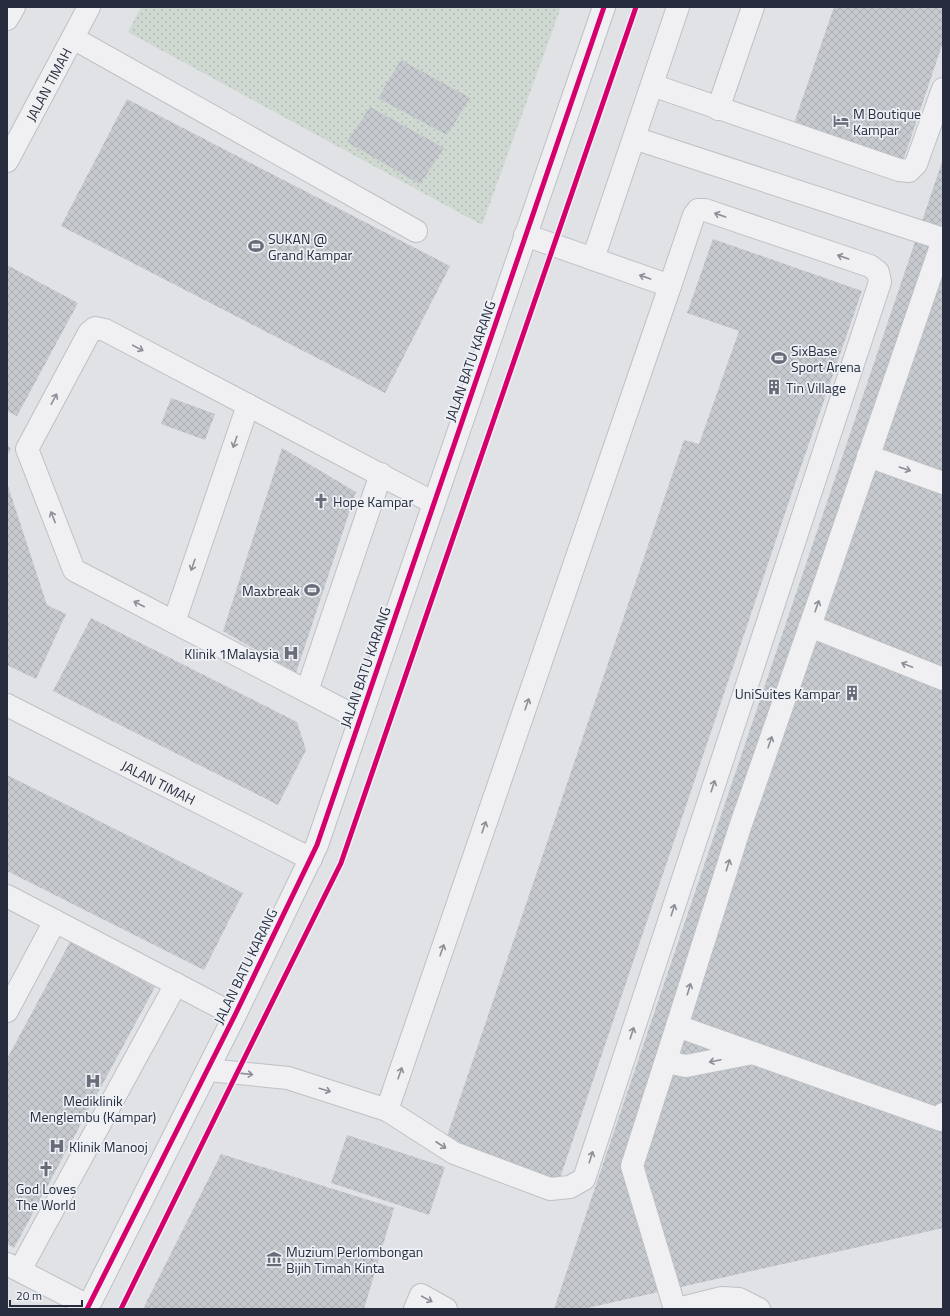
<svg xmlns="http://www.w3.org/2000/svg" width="950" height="1316" font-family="'Titillium Web',sans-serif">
  <defs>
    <pattern id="grass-dots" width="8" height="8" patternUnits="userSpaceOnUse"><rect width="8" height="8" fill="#d0d9d1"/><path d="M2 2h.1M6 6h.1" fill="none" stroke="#b3bbb4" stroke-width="1.8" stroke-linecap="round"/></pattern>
    <pattern id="building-cross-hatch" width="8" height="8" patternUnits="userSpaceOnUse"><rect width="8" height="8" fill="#c6c9cd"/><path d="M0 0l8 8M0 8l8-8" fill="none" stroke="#aaadb1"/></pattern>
  </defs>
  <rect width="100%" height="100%" fill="#e0e2e6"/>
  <!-- grass -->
  <polygon fill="url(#grass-dots)" points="141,7 561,7 482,225 128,32"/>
  <!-- building -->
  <g fill="url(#building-cross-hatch)">
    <polygon points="834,7 943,7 943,42 901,167 792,129"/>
    <polygon points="401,60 470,98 447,135 378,98"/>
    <polygon points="127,99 450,266 385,393 61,226"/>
    <polygon points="370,107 444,148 420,184 347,142"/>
    <polygon points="943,159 943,1228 583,1309 554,1309"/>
    <polygon points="713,239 862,291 797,478 559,1181 445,1142 684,440 699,444 739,331 687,313"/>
    <polygon points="7,265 78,303 17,416 7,411"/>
    <polygon points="171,398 215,414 205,440 161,424"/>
    <polygon points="7,446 11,448 7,456"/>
    <polygon points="282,448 356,492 296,673 223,631"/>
    <polygon points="7,483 47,605 66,614 36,679 7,665"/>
    <polygon points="91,618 297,722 306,750 278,805 53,691"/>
    <polygon points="7,775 243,893 204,970 7,871"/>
    <polygon points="70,942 155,987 14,1248 7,1244 7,1059"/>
    <polygon points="347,1135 445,1167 429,1215 331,1183"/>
    <polygon points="221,1154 394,1208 364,1309 143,1309"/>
  </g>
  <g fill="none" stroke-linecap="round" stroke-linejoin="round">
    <defs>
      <g id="minor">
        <polyline points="7,19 14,7"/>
        <polyline points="73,38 416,231"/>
        <polyline points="652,85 899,170 909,171 916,164 943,89"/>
        <polyline points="718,109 753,7"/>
        <polyline points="634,138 943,239"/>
        <path id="s1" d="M7 161 89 7"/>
        <polyline points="593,259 678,7"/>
        <polyline points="868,456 943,483"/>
        <polyline points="174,622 248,405"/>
        <polyline points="810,626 943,679"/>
        <polyline points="307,691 381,474"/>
        <path id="s2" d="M7 705 311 859"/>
        <polyline points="360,719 74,570 27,449 89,333 95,328 105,330 434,503"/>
        <polyline points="7,896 235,1015"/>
        <polyline points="7,1011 55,921"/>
        <polyline points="677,1026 941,1120 943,1114"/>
        <polyline points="666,1062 686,1066 753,1053"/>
        <polyline points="208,1070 288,1078 387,1110 454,1153 550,1189 570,1187 584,1179 880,282 878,272 870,266 705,210 698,210 694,215 670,286 525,235"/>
        <polyline points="387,1110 670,286"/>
        <polyline points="7,1264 88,1306"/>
        <polyline points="20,1270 176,984"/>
        <polyline points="87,1309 235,1015 317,845 604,7"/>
        <polyline points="415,1309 421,1295 446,1309"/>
        <polyline points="675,1309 632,1166 677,1026 740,827 810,626 943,240"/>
        <polyline points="678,1309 722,1298 739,1299 759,1309"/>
      </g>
    </defs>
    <!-- minor casing -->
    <use href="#minor" stroke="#bec0c4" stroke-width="24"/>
    <!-- minor -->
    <use href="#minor" stroke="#f0f0f2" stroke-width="22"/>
    <defs>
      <g id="cycleway">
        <polyline points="87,1309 235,1015 317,845 604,7"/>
        <polyline points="121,1309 237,1073 341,863 636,7"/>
      </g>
    </defs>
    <!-- cycleway casing -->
    <use href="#cycleway" stroke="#edf0f5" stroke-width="8"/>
    <!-- cycleway -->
    <use href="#cycleway" stroke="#d6006c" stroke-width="5"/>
  </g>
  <!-- one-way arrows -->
  <defs><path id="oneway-shaft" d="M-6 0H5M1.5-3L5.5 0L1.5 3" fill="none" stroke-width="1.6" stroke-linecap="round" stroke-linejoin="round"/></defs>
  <g stroke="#8c8e98">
    <use href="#oneway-shaft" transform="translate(720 215) rotate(-161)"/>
    <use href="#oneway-shaft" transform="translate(843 257) rotate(-161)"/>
    <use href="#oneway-shaft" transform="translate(645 277) rotate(-161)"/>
    <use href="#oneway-shaft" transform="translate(138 348) rotate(28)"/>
    <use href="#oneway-shaft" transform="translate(54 399) rotate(-62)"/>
    <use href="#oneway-shaft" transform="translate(235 442) rotate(109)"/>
    <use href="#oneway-shaft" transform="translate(905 469) rotate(19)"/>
    <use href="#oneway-shaft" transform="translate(53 517) rotate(-111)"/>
    <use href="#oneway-shaft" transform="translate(193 565) rotate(109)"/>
    <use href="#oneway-shaft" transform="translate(139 604) rotate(-153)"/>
    <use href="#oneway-shaft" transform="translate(817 606) rotate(-71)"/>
    <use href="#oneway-shaft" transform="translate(907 665) rotate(-158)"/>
    <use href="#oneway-shaft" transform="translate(527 704) rotate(-71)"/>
    <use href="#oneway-shaft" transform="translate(770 742) rotate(-71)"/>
    <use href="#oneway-shaft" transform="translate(713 786) rotate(-72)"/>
    <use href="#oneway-shaft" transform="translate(484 827) rotate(-71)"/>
    <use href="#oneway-shaft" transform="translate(728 865) rotate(-73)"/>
    <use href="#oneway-shaft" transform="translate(673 910) rotate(-72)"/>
    <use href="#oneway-shaft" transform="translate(442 950) rotate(-71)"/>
    <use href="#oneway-shaft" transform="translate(689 989) rotate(-73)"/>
    <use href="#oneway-shaft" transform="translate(632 1033) rotate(-72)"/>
    <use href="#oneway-shaft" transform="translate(715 1061) rotate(168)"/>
    <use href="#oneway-shaft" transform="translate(400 1073) rotate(-71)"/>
    <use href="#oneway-shaft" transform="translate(247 1074) rotate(6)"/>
    <use href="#oneway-shaft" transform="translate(325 1090) rotate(17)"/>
    <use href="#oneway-shaft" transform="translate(441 1145) rotate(33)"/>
    <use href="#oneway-shaft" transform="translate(591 1157) rotate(-72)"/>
    <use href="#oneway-shaft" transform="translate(427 1299) rotate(28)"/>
  </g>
  <!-- icons -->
  <defs>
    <symbol id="hotel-bare" viewBox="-9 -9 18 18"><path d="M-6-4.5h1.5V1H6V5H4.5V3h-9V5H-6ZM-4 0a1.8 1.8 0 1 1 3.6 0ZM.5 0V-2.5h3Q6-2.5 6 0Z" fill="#686c79" stroke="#edf0f5" stroke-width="2.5" paint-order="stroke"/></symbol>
    <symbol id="stadium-bare" viewBox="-9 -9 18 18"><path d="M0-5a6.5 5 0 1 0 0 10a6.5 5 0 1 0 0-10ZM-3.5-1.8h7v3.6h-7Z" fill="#686c79" stroke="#edf0f5" stroke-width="2.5" paint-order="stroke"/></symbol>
    <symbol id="building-bare" viewBox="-9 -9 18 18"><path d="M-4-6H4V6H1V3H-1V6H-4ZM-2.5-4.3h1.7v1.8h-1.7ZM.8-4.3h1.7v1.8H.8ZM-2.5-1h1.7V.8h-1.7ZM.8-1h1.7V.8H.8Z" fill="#686c79" stroke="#edf0f5" stroke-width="2.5" paint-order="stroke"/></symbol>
    <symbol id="church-bare" viewBox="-9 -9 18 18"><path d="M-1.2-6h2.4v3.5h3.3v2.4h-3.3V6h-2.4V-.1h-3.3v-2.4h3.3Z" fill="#686c79" stroke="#edf0f5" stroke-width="2.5" paint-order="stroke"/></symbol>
    <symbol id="hospital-bare" viewBox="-9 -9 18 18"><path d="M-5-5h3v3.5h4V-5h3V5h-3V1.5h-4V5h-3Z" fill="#686c79" stroke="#edf0f5" stroke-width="2.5" paint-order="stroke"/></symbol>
    <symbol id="museum-bare" viewBox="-9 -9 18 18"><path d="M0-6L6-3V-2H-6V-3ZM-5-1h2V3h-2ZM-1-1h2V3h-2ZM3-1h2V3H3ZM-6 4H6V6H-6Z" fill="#686c79" stroke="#edf0f5" stroke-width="2.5" paint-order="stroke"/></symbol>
  </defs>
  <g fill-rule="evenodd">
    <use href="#hotel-bare" x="830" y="110" width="22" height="22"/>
    <use href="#stadium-bare" x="245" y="235" width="22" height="22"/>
    <use href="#stadium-bare" x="768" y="347" width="22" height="22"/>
    <use href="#building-bare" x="763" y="376" width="22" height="22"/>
    <use href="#church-bare" x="310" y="490" width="22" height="22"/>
    <use href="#stadium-bare" x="301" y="579" width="22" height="22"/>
    <use href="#hospital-bare" x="280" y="642" width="22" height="22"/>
    <use href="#building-bare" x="841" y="682" width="22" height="22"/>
    <use href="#hospital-bare" x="82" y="1070" width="22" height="22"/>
    <use href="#hospital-bare" x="46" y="1135" width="22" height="22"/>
    <use href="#church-bare" x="35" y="1158" width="22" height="22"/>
    <use href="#museum-bare" x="263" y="1248" width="22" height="22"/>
  </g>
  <g text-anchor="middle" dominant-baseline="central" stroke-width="3.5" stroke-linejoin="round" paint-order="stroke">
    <!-- street labels -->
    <g font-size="14" fill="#272d3f" stroke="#edf0f5">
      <text stroke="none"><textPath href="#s1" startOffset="87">JALAN TIMAH</textPath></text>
      <text transform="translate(470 361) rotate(-71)">JALAN BATU KARANG</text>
      <text transform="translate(365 667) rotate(-71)">JALAN BATU KARANG</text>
      <text stroke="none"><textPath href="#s2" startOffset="170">JALAN TIMAH</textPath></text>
      <text transform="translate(245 966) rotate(-64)">JALAN BATU KARANG</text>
    </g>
    <!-- poi labels -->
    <g font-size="14" fill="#272d3f" stroke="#edf0f5" text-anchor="start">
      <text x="853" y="113">M Boutique<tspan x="853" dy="16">Kampar</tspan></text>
      <text x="268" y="238">SUKAN @<tspan x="268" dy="16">Grand Kampar</tspan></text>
      <text x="791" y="350">SixBase<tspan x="791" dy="16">Sport Arena</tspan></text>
      <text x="786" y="387">Tin Village</text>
      <text x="333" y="501">Hope Kampar</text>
      <text x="300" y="590" text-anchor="end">Maxbreak</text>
      <text x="279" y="653" text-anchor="end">Klinik 1Malaysia</text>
      <text x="840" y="693" text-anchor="end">UniSuites Kampar</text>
      <text x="93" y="1100" text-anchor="middle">Mediklinik<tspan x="93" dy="16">Menglembu (Kampar)</tspan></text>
      <text x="69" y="1146">Klinik Manooj</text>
      <text x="46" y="1188" text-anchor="middle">God Loves<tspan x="46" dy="16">The World</tspan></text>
      <text x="286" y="1251">Muzium Perlombongan<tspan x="286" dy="16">Bijih Timah Kinta</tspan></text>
    </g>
  </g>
  <!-- border -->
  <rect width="950" height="1316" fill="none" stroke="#272d3f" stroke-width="16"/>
  <!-- scale -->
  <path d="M10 1300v6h72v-6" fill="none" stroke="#272d3f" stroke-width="2"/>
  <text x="16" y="1300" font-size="12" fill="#272d3f" stroke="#edf0f5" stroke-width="3" paint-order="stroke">20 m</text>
</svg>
